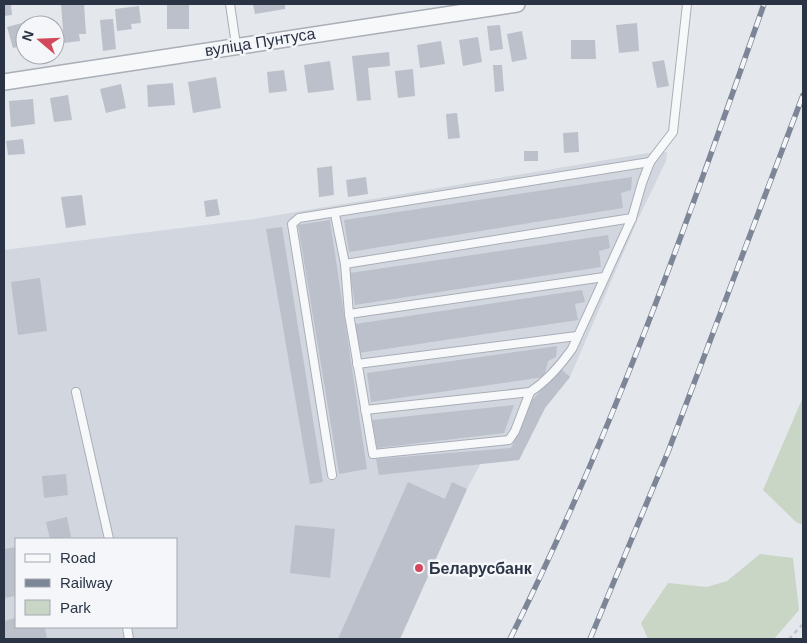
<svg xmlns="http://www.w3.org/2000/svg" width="807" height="643" font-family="Helvetica,sans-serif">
  <rect width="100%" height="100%" fill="#e4e7ec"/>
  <!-- built -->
  <path fill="#d2d6de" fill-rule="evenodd" d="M667 152 666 161 638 219 570 377 545 408 519 460 481 463 467 489 400 639H4V250L254 219 648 153ZM16 539H176V627H16Z"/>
  <!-- green -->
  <g fill="#c9d6c5">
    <polygon points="803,397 803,525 796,522 763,490"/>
    <polygon points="760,554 793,558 799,610 774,639 648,639 641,623 668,583 707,587 727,581"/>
  </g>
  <!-- building -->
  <g fill="#bbc0ca">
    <polygon points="4,4 11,4 12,15 4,16"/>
    <polygon points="61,4 84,4 86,34 79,34 80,41 64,43"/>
    <rect x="167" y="4" width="22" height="25"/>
    <polygon points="253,4 285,4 285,9 255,14"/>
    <polygon points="139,6 141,23 131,24 132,29 117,31 115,9"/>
    <polygon points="113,19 116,49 103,51 100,20"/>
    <polygon points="26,22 25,45 13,48 7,27"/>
    <polygon points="637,23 639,51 619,53 616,25"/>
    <polygon points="500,25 503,49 490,51 487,26"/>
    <polygon points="522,31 527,59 512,62 507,34"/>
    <polygon points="478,37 482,62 463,66 459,40"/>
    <polygon points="571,40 595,40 596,59 571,59"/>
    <polygon points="441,41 445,64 420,68 417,45"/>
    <polygon points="389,52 390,66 368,68 371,100 357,101 352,56"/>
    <polygon points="664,60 669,86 657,88 652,62"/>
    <polygon points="330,61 334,90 308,93 304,65"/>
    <polygon points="493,65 502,65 504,91 495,92"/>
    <polygon points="413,69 415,96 398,98 395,71"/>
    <polygon points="284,70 287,91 269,93 267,72"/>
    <polygon points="216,77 221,108 193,113 188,82"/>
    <polygon points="173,83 175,105 148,107 147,85"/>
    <polygon points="121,84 126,108 106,113 100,89"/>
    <polygon points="68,95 72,120 54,122 50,98"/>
    <polygon points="33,99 35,124 11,127 9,101"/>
    <polygon points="457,113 460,138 448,139 446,114"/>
    <polygon points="578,132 579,152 564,153 563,133"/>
    <polygon points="23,139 25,154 8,155 6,141"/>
    <rect x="524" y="151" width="14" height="10"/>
    <polygon points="332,166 334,195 319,197 317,168"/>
    <polygon points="366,177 368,194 348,197 346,180"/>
    <polygon points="632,177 631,190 621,193 623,208 349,252 344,220"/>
    <polygon points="82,195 86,225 66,228 61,197"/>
    <polygon points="217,199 220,215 206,217 204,201"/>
    <polygon points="330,220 367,469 339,474 298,225"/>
    <polygon points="282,227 323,482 310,484 266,229"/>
    <polygon points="608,235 610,248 599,251 601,267 355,305 350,273"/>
    <polygon points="40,278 47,331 18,335 11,282"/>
    <polygon points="582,290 585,302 575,304 578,320 359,353 355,324"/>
    <polygon points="557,346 556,357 548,361 544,377 371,402 367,373"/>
    <polygon points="561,369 570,377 545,408 519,460 379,475 376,459 511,448 531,401"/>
    <polygon points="514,405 504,433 377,448 372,420"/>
    <polygon points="66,474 68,495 44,498 42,476"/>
    <polygon points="408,482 445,499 452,482 467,489 400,639 338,639"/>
    <polygon points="67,517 71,537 50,539 46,522"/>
    <polygon points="295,525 335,529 330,578 290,573"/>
    <polygon points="16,547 16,596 4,598 4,549"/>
    <polygon points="16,618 16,627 45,627 47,639 4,639 4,621"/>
  </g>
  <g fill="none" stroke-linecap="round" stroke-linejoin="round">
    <defs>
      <g id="service">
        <polyline points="230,4 236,45"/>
        <polyline points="335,214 345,264 349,314 373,454 509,440 515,431 530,392"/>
        <polyline points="345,264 632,218"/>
        <polyline points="349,314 604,277"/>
        <polyline points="357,364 577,336"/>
        <polyline points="76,392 109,539"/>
        <path d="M365 410 530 392C547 381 560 366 572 349L632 218 642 183 650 162 673 132 687 4"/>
        <polyline points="332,475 292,224 299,218 650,162"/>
        <polyline points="127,627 129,639"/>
      </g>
      <polyline id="minor" points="4,82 517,4"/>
    </defs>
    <!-- service casing -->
    <use href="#service" stroke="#a9aeb7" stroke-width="10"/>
    <!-- minor casing -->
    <use href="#minor" stroke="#a9aeb7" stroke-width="18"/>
    <!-- path -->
    <polyline stroke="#c2c5cb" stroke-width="2.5" stroke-dasharray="4 4" stroke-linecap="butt" points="789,639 803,624"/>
    <!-- service -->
    <use href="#service" stroke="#f7f8fa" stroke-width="8"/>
    <!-- minor -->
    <use href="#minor" stroke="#f7f8fa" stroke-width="15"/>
    <defs>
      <g id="rail">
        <path d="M510 639C612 435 689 219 764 4"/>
        <polyline points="590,639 668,452 803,95"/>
      </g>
    </defs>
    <!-- rail casing -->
    <use href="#rail" stroke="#7d8696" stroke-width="5.5"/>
    <!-- rail -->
    <use href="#rail" stroke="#f4f6f9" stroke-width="4" stroke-dasharray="11" stroke-linecap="butt"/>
  </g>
  <!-- markers -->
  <circle fill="#d1495b" stroke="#f4f6f9" stroke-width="2" cx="419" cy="568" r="5"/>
  <g text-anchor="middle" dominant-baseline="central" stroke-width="5" stroke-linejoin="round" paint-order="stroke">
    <!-- street labels -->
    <g font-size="16" fill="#2b3445" stroke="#f4f6f9">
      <text transform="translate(260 42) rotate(-9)">вуліца Пунтуса</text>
    </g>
    <!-- poi labels -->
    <g font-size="16" font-weight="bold" fill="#2b3445" stroke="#f4f6f9" text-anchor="start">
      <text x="429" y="568">Беларусбанк</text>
    </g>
  </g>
  <!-- border -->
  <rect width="807" height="643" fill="none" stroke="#2b3445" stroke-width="10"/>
  <!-- legend -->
  <rect x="15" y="538" width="162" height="90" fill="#f4f6f9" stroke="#a4a8b1"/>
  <rect x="25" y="554" width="25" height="8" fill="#f7f8fa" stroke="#a4a8b1"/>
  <text x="60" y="563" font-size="15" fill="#2b3445">Road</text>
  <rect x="25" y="579" width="25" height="8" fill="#7d8696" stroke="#a4a8b1"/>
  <text x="60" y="588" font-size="15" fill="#2b3445">Railway</text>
  <rect x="25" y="600" width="25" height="15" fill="#c9d6c5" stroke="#a4a8b1"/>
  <text x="60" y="613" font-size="15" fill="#2b3445">Park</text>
  <!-- north arrow -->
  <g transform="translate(40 40) rotate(289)"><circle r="24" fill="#f4f6f9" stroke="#a4a8b1"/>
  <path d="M0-4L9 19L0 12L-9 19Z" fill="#d1495b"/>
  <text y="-8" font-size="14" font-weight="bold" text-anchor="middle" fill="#2b3445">N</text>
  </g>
</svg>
